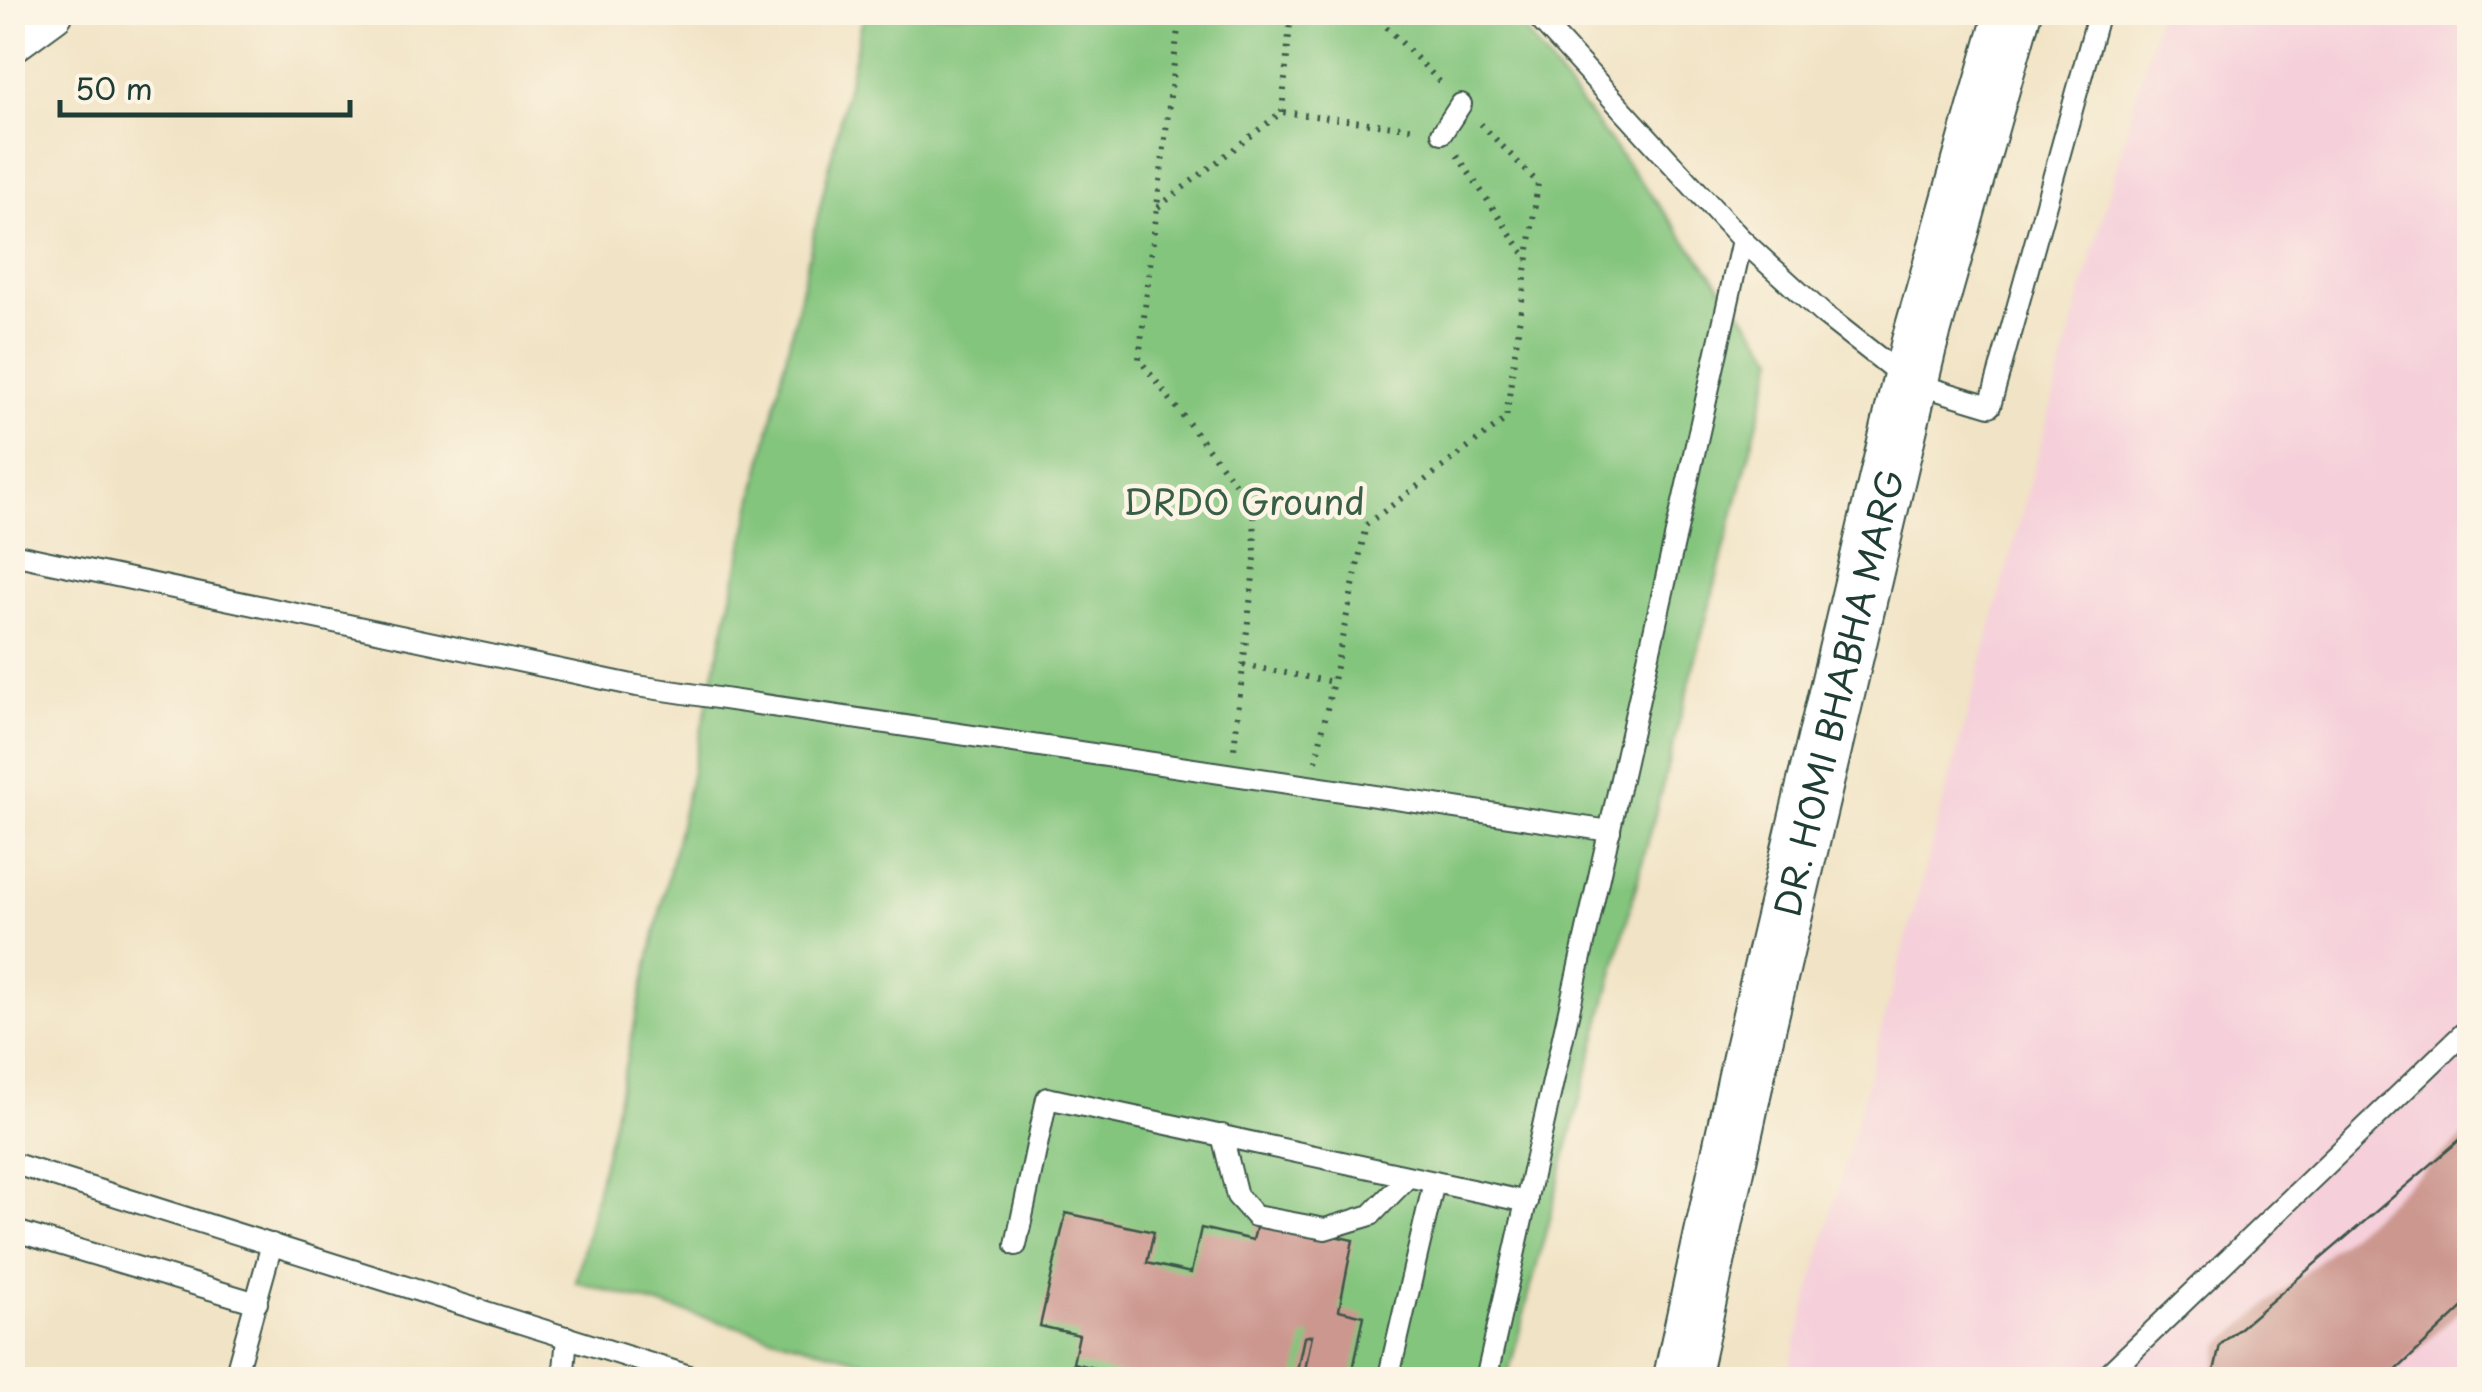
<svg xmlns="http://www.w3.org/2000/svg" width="2482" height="1392" font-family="'Playpen Sans',sans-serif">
  <rect width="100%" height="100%" fill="#fcf5e5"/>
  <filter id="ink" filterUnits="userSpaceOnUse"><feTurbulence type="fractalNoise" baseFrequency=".01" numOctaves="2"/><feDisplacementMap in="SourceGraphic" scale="20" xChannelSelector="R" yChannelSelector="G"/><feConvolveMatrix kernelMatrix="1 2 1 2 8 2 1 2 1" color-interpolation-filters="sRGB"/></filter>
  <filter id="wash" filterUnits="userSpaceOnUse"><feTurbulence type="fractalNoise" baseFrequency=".0048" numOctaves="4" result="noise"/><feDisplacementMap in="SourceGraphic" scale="40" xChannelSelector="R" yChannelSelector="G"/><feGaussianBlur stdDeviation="2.25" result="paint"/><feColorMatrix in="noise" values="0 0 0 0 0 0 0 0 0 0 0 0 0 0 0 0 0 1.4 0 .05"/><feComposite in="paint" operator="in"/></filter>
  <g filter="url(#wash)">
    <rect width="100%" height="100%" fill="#f1e3c5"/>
    <!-- built -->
    <polygon fill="#f5cfda" points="2158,13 2469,13 2469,1379 1786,1380"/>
    <!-- green -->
    <polygon fill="#83c57d" stroke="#518158" stroke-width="2.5" points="864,13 1511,13 1775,356 1507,1379 927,1379 576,1282"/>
    <g id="blocks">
      <!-- building -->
      <g fill="#cc978f">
        <polygon points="2470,1131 2470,1301 2386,1380 2212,1380 2220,1345"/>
        <polygon points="1066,1213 1154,1232 1147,1263 1191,1273 1201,1228 1253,1240 1258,1220 1353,1240 1339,1310 1364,1316 1351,1380 1303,1380 1312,1335 1304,1337 1295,1380 1144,1380 1073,1363 1079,1335 1040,1326"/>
      </g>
    </g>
  </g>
  <g filter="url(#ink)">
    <use href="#blocks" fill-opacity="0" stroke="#3e564a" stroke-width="2.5"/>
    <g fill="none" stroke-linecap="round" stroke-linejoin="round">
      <defs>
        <g id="service">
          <polyline points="1533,12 1742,240 1822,313 1910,382 1990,406 2099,12"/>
          <polyline points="1442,133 1461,104"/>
          <polyline points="12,554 637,686 1610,831"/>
          <polyline points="1222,1135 1237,1196 1255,1216 1325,1229 1371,1215 1408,1177"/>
          <polyline points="12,1163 702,1380"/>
          <polyline points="12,1230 257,1303"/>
          <polyline points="1016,1245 1047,1098 1527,1202"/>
          <polyline points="234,1380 272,1244"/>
          <polyline points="563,1380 567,1337"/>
          <polyline points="1388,1380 1434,1182"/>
          <polyline points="1486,1380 1742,240"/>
          <polyline points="2102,1380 2470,1027"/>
        </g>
        <polyline id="minor" points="12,42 53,12"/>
        <g id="secondary">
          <path id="s1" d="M1681 1380 1750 1060 1919 344 2013 12"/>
        </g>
      </defs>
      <!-- service casing -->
      <use href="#service" stroke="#3e564a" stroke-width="24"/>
      <!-- minor casing -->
      <use href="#minor" stroke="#3e564a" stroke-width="44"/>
      <!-- secondary casing -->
      <use href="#secondary" stroke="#3e564a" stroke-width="59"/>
      <!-- path -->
      <g stroke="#3e564a" stroke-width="6" stroke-dasharray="2.5 8" stroke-linecap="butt">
        <polyline points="1180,12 1139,359 1254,508 1255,558 1234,749"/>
        <polyline points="1372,12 1441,83"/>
        <polyline points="1282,112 1291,12"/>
        <polyline points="1457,155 1528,260"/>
        <polyline points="1158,207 1282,112 1417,129"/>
        <polyline points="1243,665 1333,682"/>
        <polyline points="1316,761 1366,525 1506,419 1538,183 1481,124"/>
      </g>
      <!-- service -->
      <use href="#service" stroke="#fff" stroke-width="20"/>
      <!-- minor -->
      <use href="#minor" stroke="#fff" stroke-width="40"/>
      <!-- secondary -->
      <use href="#secondary" stroke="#fff" stroke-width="55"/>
    </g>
  </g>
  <g text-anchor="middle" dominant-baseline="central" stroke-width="9" stroke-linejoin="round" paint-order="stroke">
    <!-- park labels -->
    <g font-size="35" fill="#385f46" stroke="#fcf5e5">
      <text x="1244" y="500">DRDO Ground</text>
    </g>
    <!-- street labels -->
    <g font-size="35" fill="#1f3d34" stroke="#fcf5e5">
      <text stroke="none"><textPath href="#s1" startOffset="705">DR. HOMI BHABHA MARG</textPath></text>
    </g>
  </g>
  <!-- margin -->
  <rect width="2482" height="1392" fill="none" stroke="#fcf5e5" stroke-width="50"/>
  <!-- scale -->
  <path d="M60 100v15h290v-15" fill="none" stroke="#1f3d34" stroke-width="5"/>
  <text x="75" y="100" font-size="30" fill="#1f3d34" stroke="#fcf5e5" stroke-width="8" paint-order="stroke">50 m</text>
</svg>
